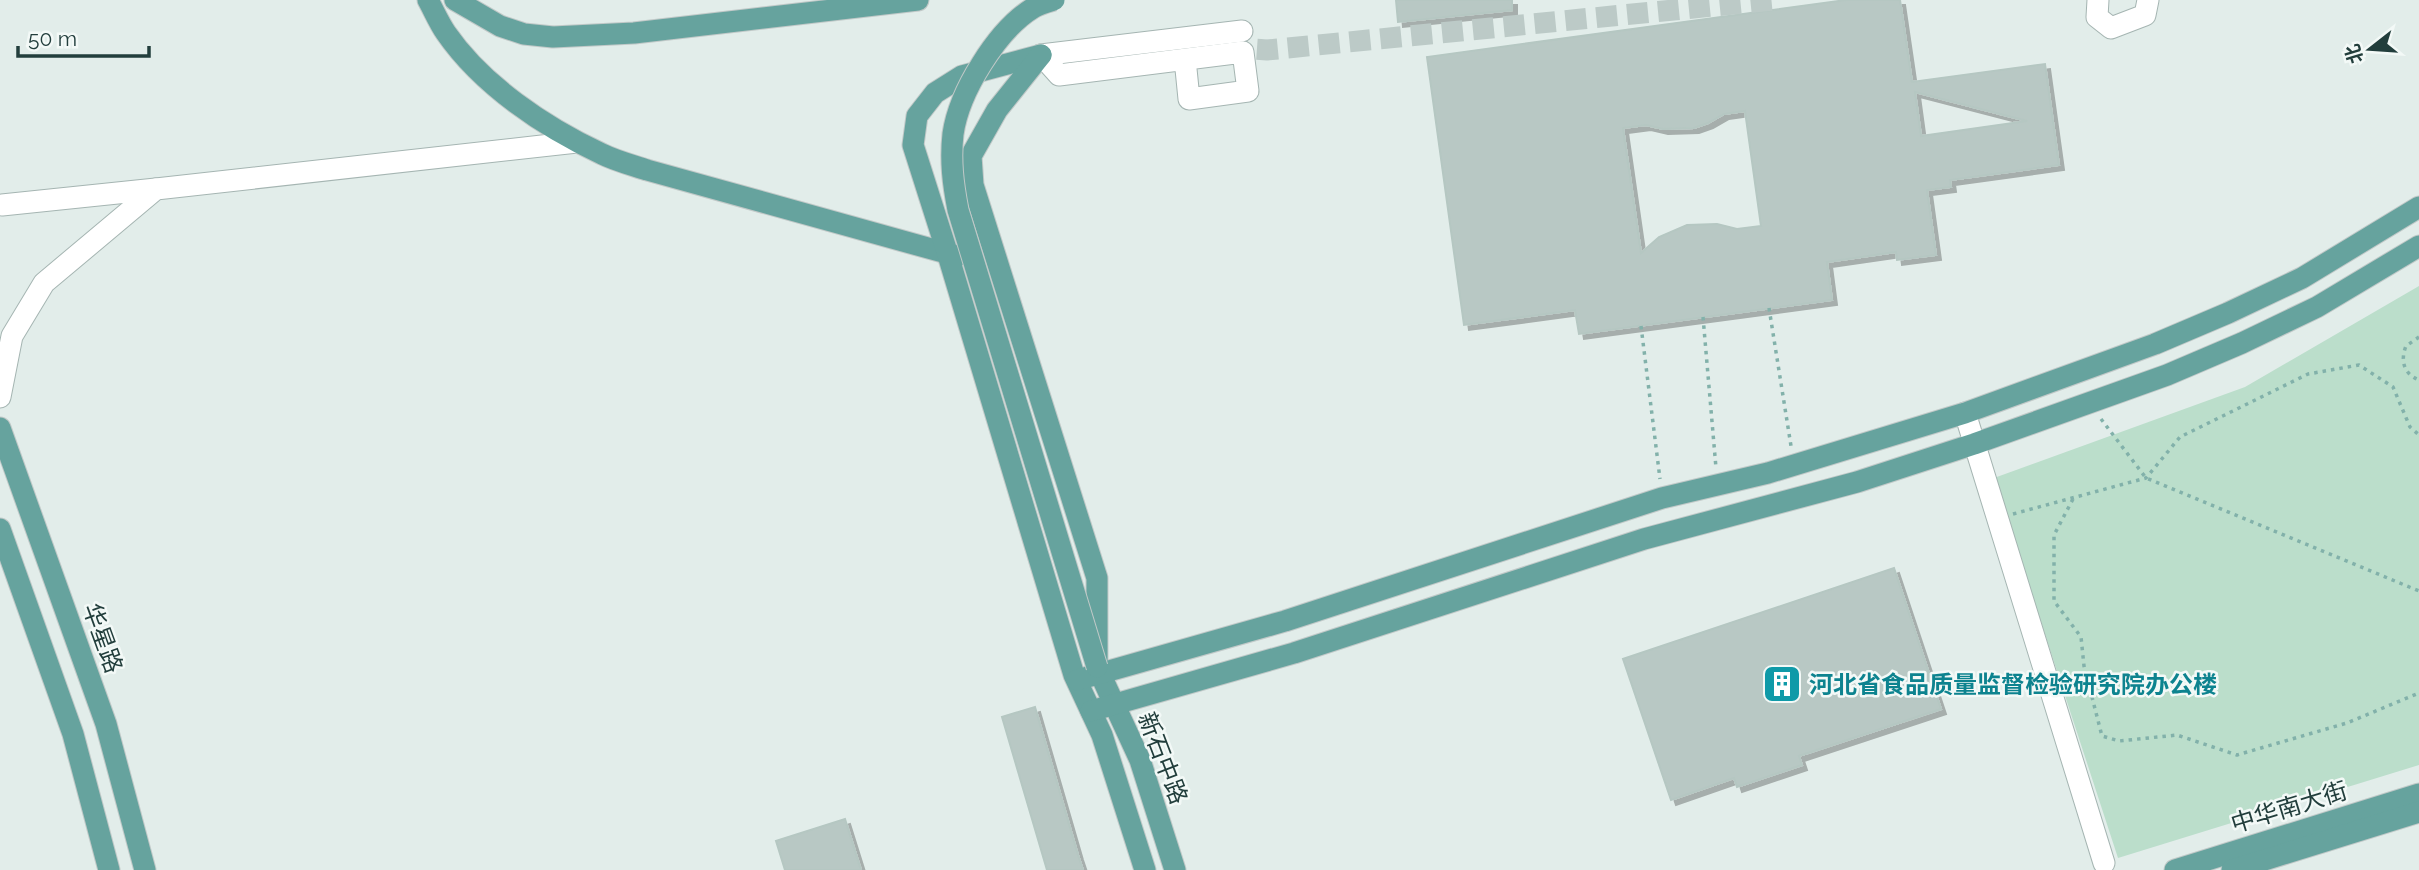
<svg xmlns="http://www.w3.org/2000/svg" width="2419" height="870" font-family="Raleway,'Noto Sans SC',sans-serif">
  <defs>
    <filter id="shadow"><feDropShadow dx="5" dy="5" stdDeviation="0" flood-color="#0004"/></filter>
  </defs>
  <rect width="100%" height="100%" fill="#e2edea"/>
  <!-- green -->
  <polygon fill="#bbdecb" points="2419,286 2419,765 2118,858 1994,478 2245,387"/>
  <!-- building -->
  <g fill="#b8c8c4" stroke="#b5c7c2" stroke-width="2" fill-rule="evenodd" filter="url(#shadow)">
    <polygon points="1396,0 1512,0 1512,10 1398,22"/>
    <path d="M1846 0H1900L1912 82 2045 64 2059 165 1950 180 1951 187 1927 190 1936 255 1897 260 1896 252 1827 262 1832 300 1579 334 1575 310 1464 325 1427 57ZM1915 92 2027 121 1921 136ZM1745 111 1761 226 1737 229 1717 224 1687 225 1659 237 1641 253 1623 128 1646 125 1663 129 1694 128 1708 123 1724 114Z"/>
    <polygon points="1894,568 1941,709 1799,756 1802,765 1737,787 1734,778 1671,800 1623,659"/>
    <polygon points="1035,707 1078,855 1083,870 1047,870 1002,717"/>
    <polygon points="845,819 861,870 785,870 776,841"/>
  </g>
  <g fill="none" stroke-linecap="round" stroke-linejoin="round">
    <!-- minor-tunnel -->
    <polyline stroke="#bccac7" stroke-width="21" stroke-dasharray="21 10" stroke-linecap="butt" points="1226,47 1267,50 1775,0"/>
    <defs>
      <g id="minor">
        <polyline points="2098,0 2097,17 2111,28 2145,15 2148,0"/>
        <polyline points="1041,55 1059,75 1243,52 1248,91 1189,99 1186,69"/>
        <polyline points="1041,55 1242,31"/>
        <polyline points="2,205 156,189"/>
        <polyline points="0,397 12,336 44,283 156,189 577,142"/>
        <polyline points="1965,413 2104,863"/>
      </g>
      <g id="major">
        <path d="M428 0C434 11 439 23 446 33 482 85 544 127 602 154 616 161 632 165 647 170L957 256"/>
        <polyline points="455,0 500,26 524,34 553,37 634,33 918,0"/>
        <polyline points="1041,55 962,76 935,93 917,116 913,145 948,255 1074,675 1102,735 1145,870"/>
        <polyline points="1041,55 997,110 971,156 973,185 1097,578 1097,667 1140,760 1175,870"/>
        <polyline points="0,428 106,724 145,870"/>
        <polyline points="0,529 73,734 109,870"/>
        <polyline points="1077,680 1285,621 1662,498 1768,473 1965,413 2155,344 2228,313 2302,278 2419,207"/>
        <polyline points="1091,711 1294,653 1644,539 1857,482 1974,444 2167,375 2242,343 2317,307 2419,246"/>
        <polyline points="2175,870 2419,794"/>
        <polyline points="2232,870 2419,812"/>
      </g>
    </defs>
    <!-- minor casing -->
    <use href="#minor" stroke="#a5b5b2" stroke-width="23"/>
    <!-- major casing -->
    <use href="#major" stroke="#c1c9c8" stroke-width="23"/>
    <!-- path -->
    <g stroke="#82b1aa" stroke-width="3.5" stroke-dasharray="3.5 5" stroke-linecap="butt">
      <polyline points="1769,308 1791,446"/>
      <polyline points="1703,317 1716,468"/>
      <polyline points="1641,326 1660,479"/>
      <path d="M2419 337 2406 346C2400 361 2404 374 2419 380"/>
      <polyline points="2101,419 2146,478 2419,591"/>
      <polyline points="2073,499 2054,535 2054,601 2081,637 2084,666 2102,736 2119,741 2177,735 2237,755 2347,723 2419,693"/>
      <polyline points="2013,514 2146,478 2180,437 2308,374 2359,365 2393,387 2410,427 2419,435"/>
    </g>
    <!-- minor -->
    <use href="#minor" stroke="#fff" stroke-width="21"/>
    <!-- major -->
    <use href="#major" stroke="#66a39e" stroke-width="21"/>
    <defs>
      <path id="major-bridge" d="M1054 0C1047 2 1039 4 1033 8 997 30 959 92 953 134 950 161 953 184 958 210L1097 667"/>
    </defs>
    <!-- major-bridge casing -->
    <use href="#major-bridge" stroke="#c1c9c8" stroke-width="23" stroke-linecap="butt"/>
    <!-- major-bridge -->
    <use href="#major-bridge" stroke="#66a39e" stroke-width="21"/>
  </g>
  <!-- icons -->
  <defs>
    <symbol id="building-square" viewBox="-11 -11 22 22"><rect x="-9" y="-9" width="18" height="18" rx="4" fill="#0f9aa8" stroke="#f3f9f7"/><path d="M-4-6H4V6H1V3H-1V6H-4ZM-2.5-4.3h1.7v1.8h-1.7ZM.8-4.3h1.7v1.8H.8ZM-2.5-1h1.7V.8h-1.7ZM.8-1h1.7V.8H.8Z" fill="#fff"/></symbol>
  </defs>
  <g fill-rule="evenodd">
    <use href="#building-square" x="1760" y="662" width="44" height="44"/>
  </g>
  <g text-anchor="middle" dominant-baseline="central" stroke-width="5" stroke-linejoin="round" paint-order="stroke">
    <!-- street labels -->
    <g font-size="24" fill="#223e3c" stroke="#f3f9f7">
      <text transform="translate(103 638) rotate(70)">华星路</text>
      <text transform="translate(1163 758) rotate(69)">新石中路</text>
      <text transform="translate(2289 807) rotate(-17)">中华南大街</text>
    </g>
    <!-- culture labels -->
    <g font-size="24" font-weight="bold" fill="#0d838f" stroke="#f3f9f7" text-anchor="start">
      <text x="1809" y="684">河北省食品质量监督检验研究院办公楼</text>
    </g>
  </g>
  <!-- north arrow -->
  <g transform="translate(2370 49) rotate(253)" stroke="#f3f9f7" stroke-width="5" paint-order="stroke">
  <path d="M0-5L12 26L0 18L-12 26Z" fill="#223e3c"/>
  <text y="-10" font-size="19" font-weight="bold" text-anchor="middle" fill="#223e3c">北</text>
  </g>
  <!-- scale -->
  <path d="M18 46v10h131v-10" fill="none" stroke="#223e3c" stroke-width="3.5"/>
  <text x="28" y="46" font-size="21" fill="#223e3c" stroke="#f3f9f7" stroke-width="5" paint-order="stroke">50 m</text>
</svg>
